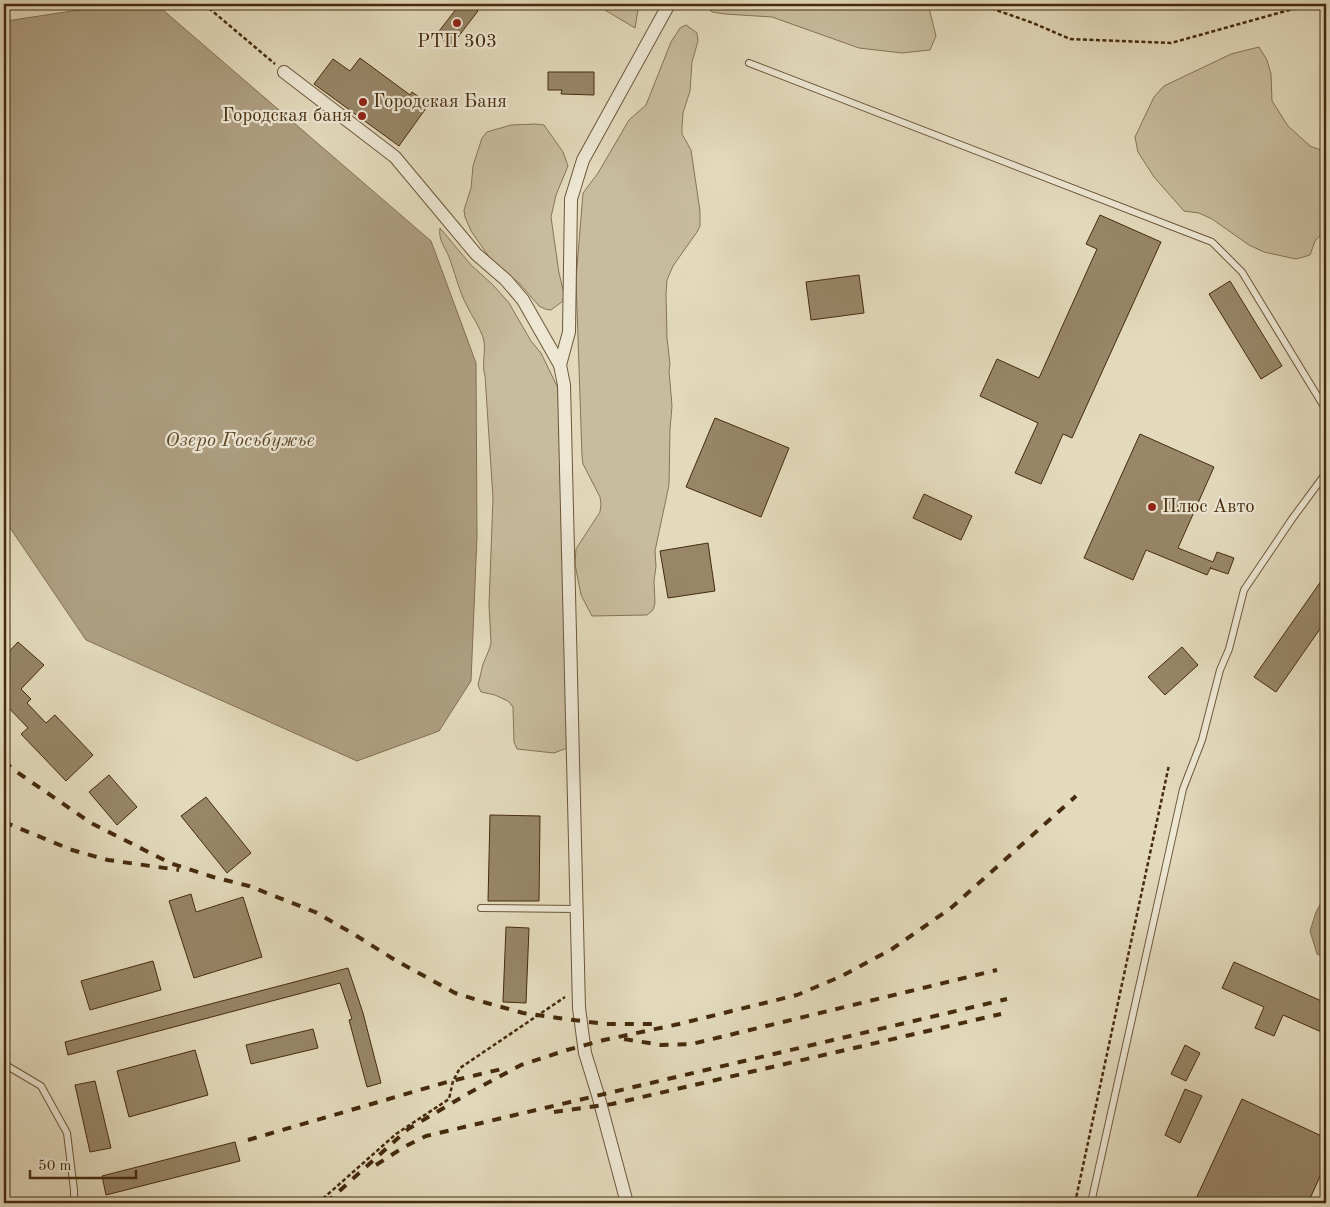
<svg xmlns="http://www.w3.org/2000/svg" width="1330" height="1207" font-family="'Old Standard TT',serif">
  <rect width="100%" height="100%" fill="#e3dabd"/>
  <filter id="stains"><feTurbulence type="fractalNoise" baseFrequency=".004" numOctaves="4"/><feColorMatrix values="0 0 0 0 .2 0 0 0 0 .09 0 0 0 0 .02 0 0 0 .5 -.17"/></filter>
  <radialGradient id="worn" r=".72"><stop offset=".6" stop-color="#630" stop-opacity="0"/><stop offset="1" stop-color="#630" stop-opacity=".3"/></radialGradient>
  <!-- green -->
  <g fill="#c8bc9f" stroke="#867456">
    <polygon points="595,4 639,4 635,28"/>
    <polygon points="703,4 928,4 936,36 930,50 902,53 859,48 772,17 725,14 712,12"/>
    <polygon points="686,25 697,33 698,41 692,62 690,91 683,113 682,127 682,134 691,150 700,211 700,226 697,232 673,266 667,280 666,294 667,338 670,364 669,371 672,406 670,429 669,485 655,551 656,566 654,581 655,603 653,610 647,615 592,616 581,595 575,564 576,549 600,512 601,504 600,497 583,464 582,456 576,279 583,193 598,173 629,120 646,105 671,42 680,28"/>
    <polygon points="1259,47 1267,60 1271,74 1272,101 1288,126 1310,146 1326,152 1326,229 1315,241 1310,255 1296,259 1264,252 1249,245 1212,219 1199,213 1184,211 1154,177 1138,152 1135,137 1154,97 1164,86 1231,54"/>
    <polygon points="536,124 544,125 563,152 568,166 556,195 551,217 559,273 564,294 563,301 551,310 545,309 539,306 520,284 492,261 471,231 465,217 464,210 471,188 473,166 482,138 487,132 511,125"/>
    <path d="M440 228 471 265 493 285 509 303 531 341 541 353 558 388 567 748 554 753 517 749 514 742 513 707 508 701 495 695 481 692 478 685 483 664 489 650 491 643 489 605 493 498 485 376C481 363 487 350 483 337 479 326 472 316 467 306 459 291 455 273 449 257 445 247 438 240 440 228Z"/>
  </g>
  <!-- water -->
  <g fill="#ad9e81" stroke="#837052">
    <polygon points="119,4 156,4 431,241 476,363 477,536 471,681 439,731 357,761 86,640 4,519 4,19 6,21"/>
    <polygon points="1326,901 1326,958 1317,954 1310,931 1316,912 1321,903"/>
  </g>
  <!-- building -->
  <g fill="#978668" stroke="#452b0c">
    <polygon points="460,4 469,4 478,11 451,46 436,35"/>
    <polygon points="360,58 410,95 412,92 429,104 399,146 314,84 333,59 350,71"/>
    <polygon points="548,72 594,72 594,95 561,94 562,90 548,90"/>
    <polygon points="1100,215 1161,242 1072,438 1063,434 1041,484 1015,473 1038,423 980,396 997,359 1039,378 1097,249 1086,244"/>
    <polygon points="859,275 864,313 811,320 806,282"/>
    <polygon points="1230,281 1282,366 1261,379 1209,294"/>
    <polygon points="715,418 789,448 761,517 686,487"/>
    <polygon points="1140,434 1214,467 1178,548 1213,562 1217,552 1234,558 1228,574 1210,568 1211,567 1207,575 1146,550 1133,580 1084,558"/>
    <polygon points="924,494 972,516 961,540 913,518"/>
    <polygon points="708,543 715,591 668,598 660,551"/>
    <polygon points="1326,574 1326,634 1320,629 1276,692 1254,677"/>
    <polygon points="18,642 44,665 21,689 31,699 27,703 46,723 55,715 93,755 66,781 21,734 28,728 4,703 4,657"/>
    <polygon points="1182,647 1198,665 1165,695 1148,677"/>
    <polygon points="109,775 137,807 117,825 89,792"/>
    <polygon points="206,797 251,853 227,873 181,816"/>
    <polygon points="490,815 540,816 539,901 488,901"/>
    <polygon points="191,894 196,912 243,897 262,957 194,978 169,901"/>
    <polygon points="506,927 529,928 526,1003 503,1002"/>
    <polygon points="153,961 161,990 90,1010 81,981"/>
    <polygon points="1234,962 1326,1003 1326,1034 1283,1015 1274,1036 1255,1028 1264,1007 1222,988"/>
    <polygon points="348,968 363,1013 381,1083 367,1087 349,1020 352,1019 340,983 68,1055 65,1042"/>
    <polygon points="313,1029 318,1048 251,1064 246,1045"/>
    <polygon points="1185,1045 1200,1053 1186,1081 1171,1074"/>
    <polygon points="195,1050 208,1095 129,1117 117,1071"/>
    <polygon points="95,1081 111,1148 90,1152 75,1085"/>
    <polygon points="1185,1089 1202,1096 1180,1143 1165,1135"/>
    <polygon points="1242,1099 1326,1138 1326,1163 1308,1203 1194,1203"/>
    <polygon points="235,1142 240,1161 106,1195 102,1176"/>
  </g>
  <g fill="none" stroke-linecap="round" stroke-linejoin="round">
    <defs>
      <g id="lane">
        <polyline points="749,63 1212,242 1242,272 1326,410"/>
        <polyline points="481,908 576,909"/>
        <polyline points="4,1064 41,1086 67,1133 74,1190 74,1203"/>
        <polyline points="1091,1203 1183,789 1202,740 1220,670 1229,649 1244,590 1292,519 1326,473"/>
      </g>
      <g id="street">
        <polyline points="284,72 395,157 476,254 506,280 523,300 560,365 564,385 579,1008 585,1053 598,1095 627,1203"/>
        <polyline points="560,365 569,332 571,199 583,160 669,4"/>
      </g>
    </defs>
    <!-- lane casing -->
    <use href="#lane" stroke="#6c5738" stroke-width="8"/>
    <!-- street casing -->
    <use href="#street" stroke="#6c5738" stroke-width="14"/>
    <!-- path -->
    <g stroke="#452b0c" stroke-width="2.5" stroke-dasharray="4 2.5" stroke-linecap="butt">
      <polyline points="204,4 275,64"/>
      <polyline points="979,4 1033,23 1070,39 1171,43 1311,4"/>
      <polyline points="318,1203 396,1134 449,1099 453,1081 460,1068 565,997"/>
      <polyline points="1075,1203 1169,765"/>
    </g>
    <!-- lane -->
    <use href="#lane" stroke="#ede7d4" stroke-width="6"/>
    <!-- street -->
    <use href="#street" stroke="#ede7d4" stroke-width="12"/>
    <!-- rail -->
    <g stroke="#452b0c" stroke-width="4" stroke-dasharray="9 9" stroke-linecap="butt">
      <polyline points="4,761 14,770 91,823 170,863 213,877 249,886 315,912 352,933 395,960 455,993 487,1003 523,1013 558,1018 605,1024 656,1024"/>
      <polyline points="4,822 72,850 108,860 179,870"/>
      <polyline points="624,1039 661,1045 692,1044 997,970"/>
      <polyline points="554,1112 612,1104 1001,1014"/>
      <polyline points="248,1140 447,1082 506,1068"/>
      <polyline points="376,1165 404,1147 426,1136 1007,999"/>
      <polyline points="326,1203 408,1129 469,1093 521,1065 567,1050 604,1040 679,1024 797,995 842,976 892,949 951,908 1076,796"/>
    </g>
  </g>
  <!-- markers -->
  <g fill="#8f2418" stroke="#ede7d4" stroke-width="2">
    <circle cx="457" cy="23" r="5"/>
    <circle cx="363" cy="102" r="5"/>
    <circle cx="362" cy="116" r="5"/>
    <circle cx="1152" cy="507" r="5"/>
  </g>
  <g text-anchor="middle" dominant-baseline="central" stroke-width="4.5" stroke-linejoin="round" paint-order="stroke">
    <!-- poi labels -->
    <g font-size="19" fill="#452b0c" stroke="#ede7d4" text-anchor="start">
      <text x="457" y="42" text-anchor="middle">РТП 303</text>
      <text x="373" y="102">Городская Баня</text>
      <text x="352" y="116" text-anchor="end">Городская баня</text>
      <text x="1162" y="507">Плюс Авто</text>
    </g>
    <!-- water labels -->
    <g font-size="20" font-style="italic" fill="#5f4829" stroke="#ede7d4">
      <text x="240" y="441">Озеро Госьбужье</text>
    </g>
  </g>
  <!-- margin -->
  <rect width="1330" height="1207" fill="none" stroke="#e3dabd" stroke-width="20"/>
  <rect x="5" y="5" width="1320" height="1197" fill="none" stroke="#452b0c" stroke-width="2.5"/>
  <rect x="10" y="10" width="1310" height="1187" fill="none" stroke="#452b0c"/>
  <!-- scale -->
  <path d="M30 1170v8h106v-8" fill="none" stroke="#452b0c" stroke-width="2.5"/>
  <text x="38" y="1170" font-size="15" fill="#452b0c" stroke="#ede7d4" stroke-width="4" paint-order="stroke">50 m</text>
  <rect width="100%" height="100%" filter="url(#stains)"/>
  <rect width="100%" height="100%" fill="url(#worn)"/>
</svg>
